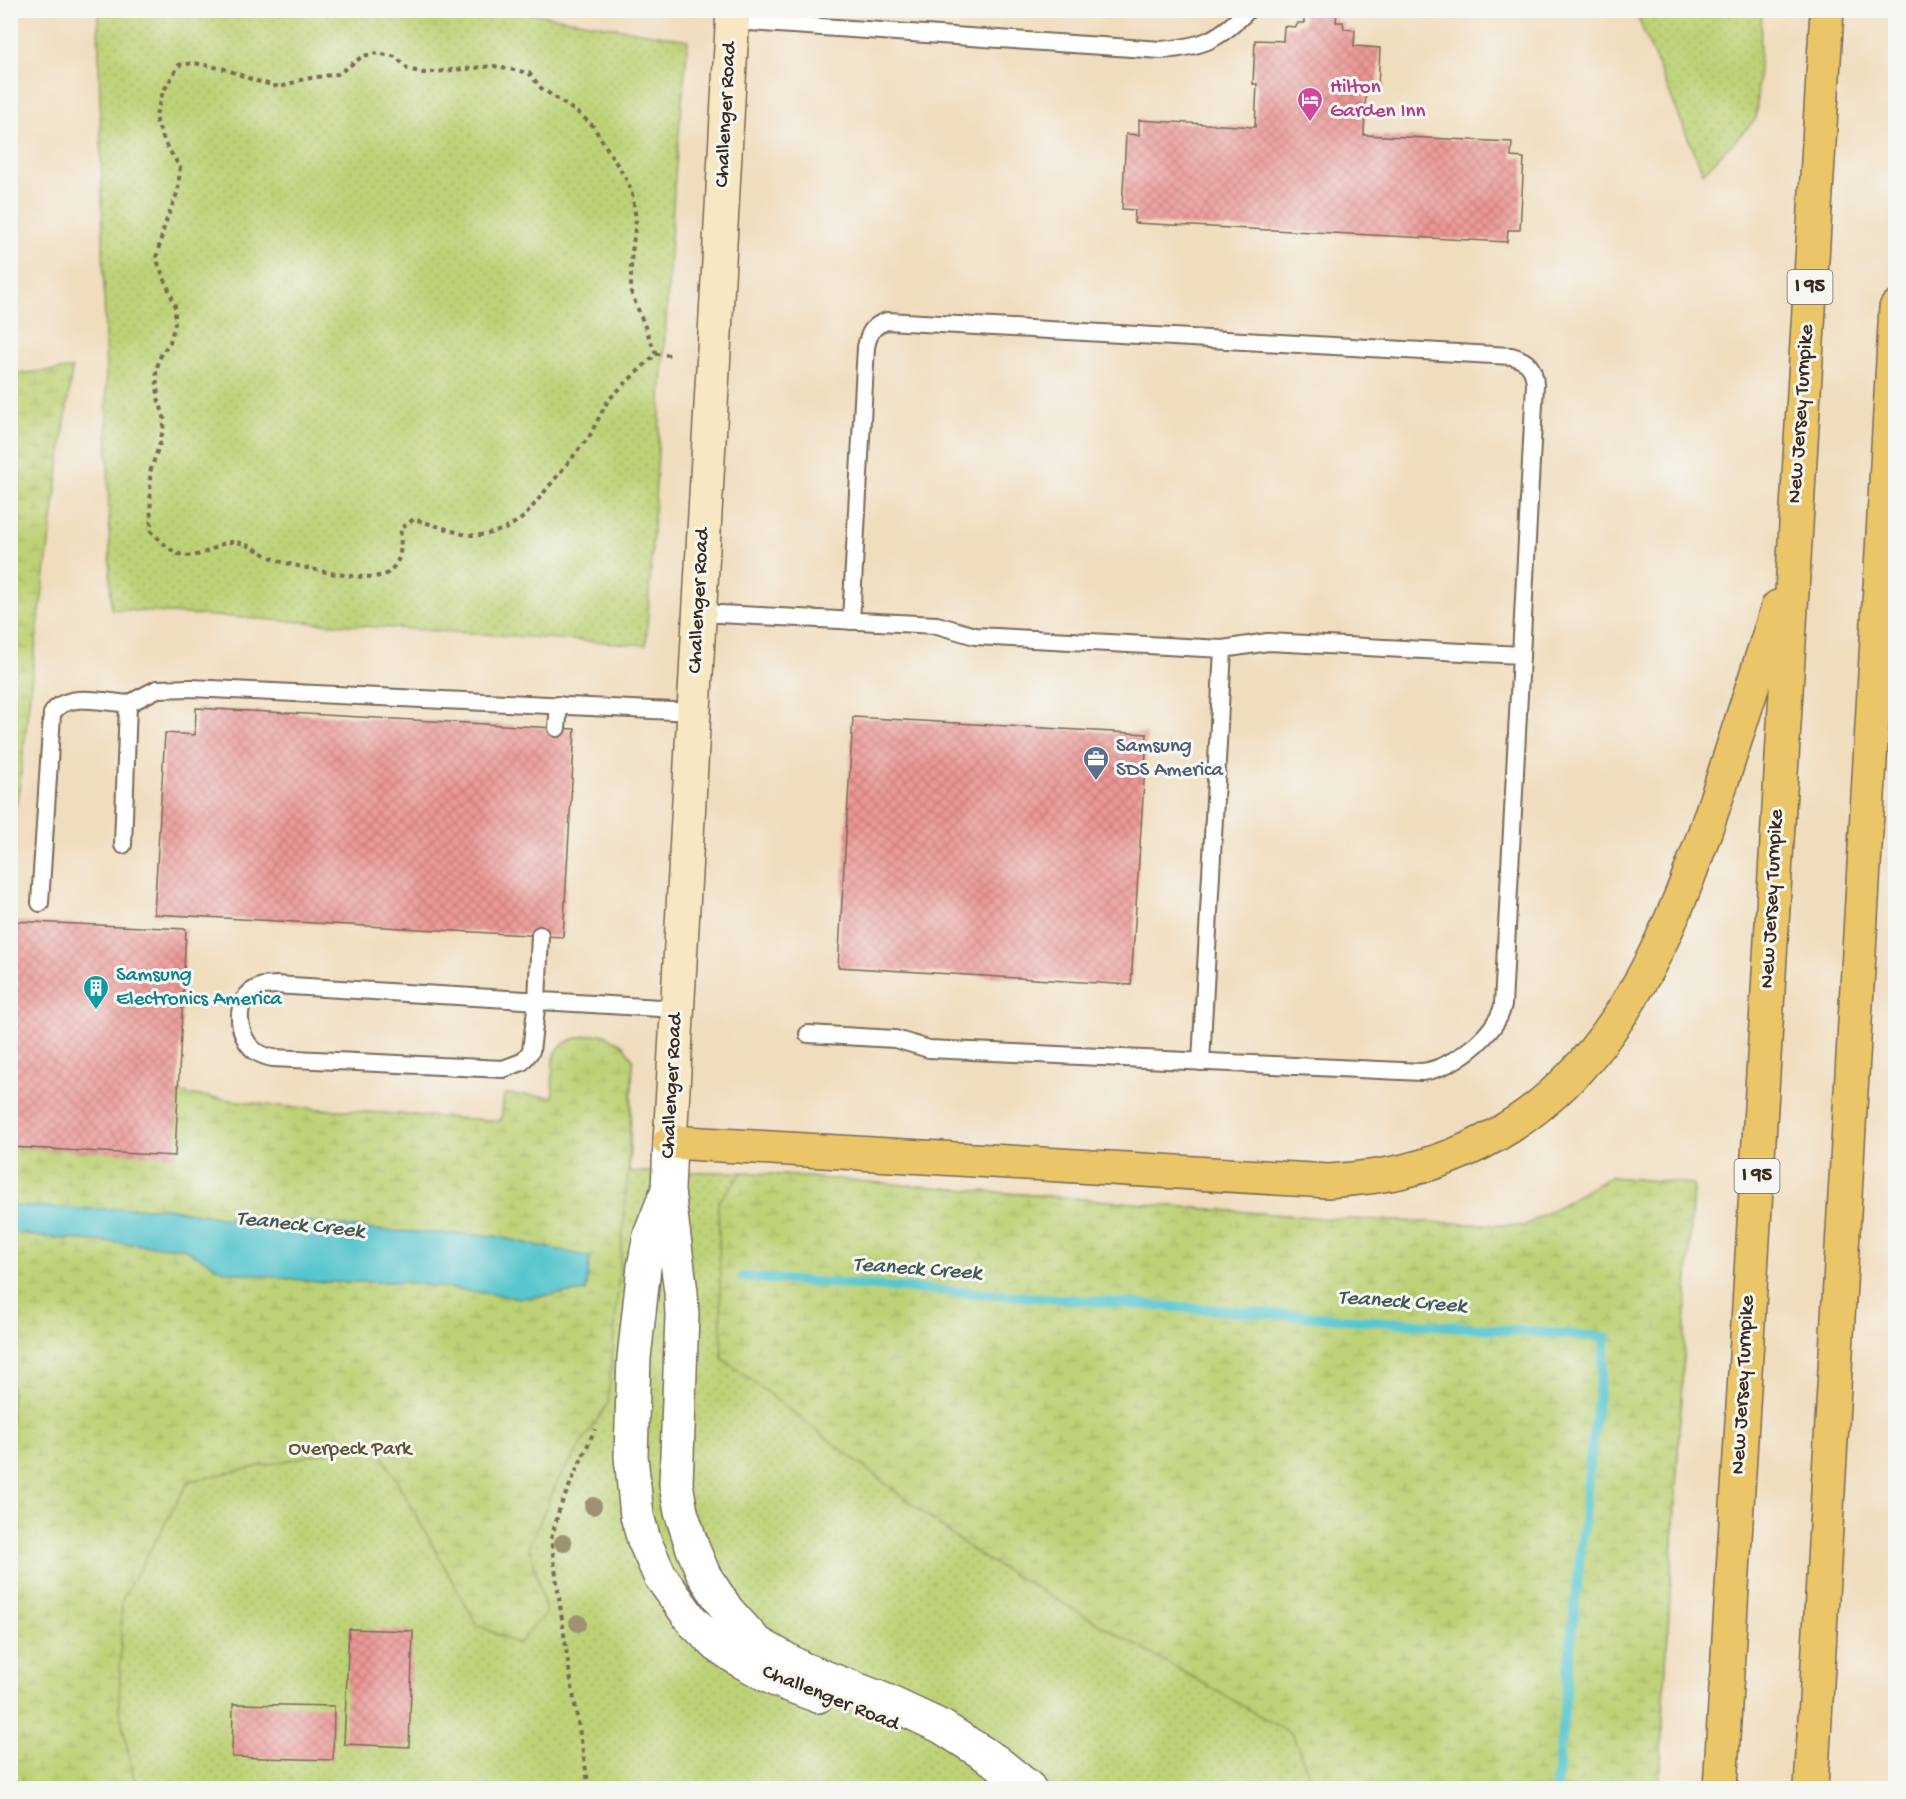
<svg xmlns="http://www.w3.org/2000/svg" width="1906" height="1799" font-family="'Gochi Hand',sans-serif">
  <defs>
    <pattern id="green-dots" width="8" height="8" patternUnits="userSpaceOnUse" patternTransform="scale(1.5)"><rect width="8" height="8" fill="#bdd276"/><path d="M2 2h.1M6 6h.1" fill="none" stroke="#a3b466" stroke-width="1.8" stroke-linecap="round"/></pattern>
    <pattern id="wetland-marsh" width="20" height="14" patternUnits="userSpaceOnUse" patternTransform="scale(1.5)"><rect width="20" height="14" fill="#bdd276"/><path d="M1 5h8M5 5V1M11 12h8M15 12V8" fill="none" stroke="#a3b466"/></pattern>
    <pattern id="building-cross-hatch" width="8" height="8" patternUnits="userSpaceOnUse" patternTransform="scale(1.5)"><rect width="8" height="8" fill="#ed9896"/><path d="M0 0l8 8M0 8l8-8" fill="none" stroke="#c17c7a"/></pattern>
  </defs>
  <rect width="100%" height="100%" fill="#f6f6f2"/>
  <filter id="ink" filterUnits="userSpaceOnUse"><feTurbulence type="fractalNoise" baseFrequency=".0167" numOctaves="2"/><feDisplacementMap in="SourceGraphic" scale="12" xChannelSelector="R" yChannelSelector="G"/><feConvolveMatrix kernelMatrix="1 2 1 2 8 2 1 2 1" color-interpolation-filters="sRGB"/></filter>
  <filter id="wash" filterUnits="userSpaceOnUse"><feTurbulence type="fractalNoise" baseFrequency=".008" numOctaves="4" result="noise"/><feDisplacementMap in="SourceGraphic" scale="24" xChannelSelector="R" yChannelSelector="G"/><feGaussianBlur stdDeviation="1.35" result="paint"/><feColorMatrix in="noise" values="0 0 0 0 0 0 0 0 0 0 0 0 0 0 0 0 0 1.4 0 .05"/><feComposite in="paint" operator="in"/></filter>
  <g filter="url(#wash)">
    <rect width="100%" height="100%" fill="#f0ddbe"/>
    <!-- green -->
    <g fill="url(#green-dots)" stroke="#7c7e4a" stroke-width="1.5">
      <polygon points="98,11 517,11 688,40 675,174 646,645 111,609"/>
      <polygon points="1635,11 1762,11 1756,119 1703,173"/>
      <path d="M602 1034 622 1044 633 1059 629 1172H743L1321 1218 1524 1226 1610 1177 1693 1184 1659 1788H11L10 1147 175 1156 178 1093 274 1106 501 1121 504 1094 553 1097C551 1048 552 1040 602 1034Z"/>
    </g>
    <!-- wetland -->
    <g fill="url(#wetland-marsh)" stroke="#7c7e4a" stroke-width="1.5">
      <polygon points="72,369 34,657 18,799 11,816 10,559 12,541 10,537 11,374"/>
      <path d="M602 1034 622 1044 633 1059 628 1172 608 1403 557 1482 529 1546 546 1612 518 1644 477 1625 375 1442 189 1481 122 1600 119 1708 134 1778 145 1788H11V1233H26L32 1236 184 1248 224 1271 317 1282H403L520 1298 586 1291 590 1257 494 1236 374 1230 319 1223 221 1218 167 1208 86 1209 11 1206V1147L175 1155 178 1093 274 1106 501 1121 504 1094 553 1097C551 1048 552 1040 602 1034Z"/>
      <polygon points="743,1172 1321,1218 1524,1226 1610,1177 1693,1184 1659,1788 1315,1788 1292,1734 977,1554 722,1358 718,1202"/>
    </g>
    <!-- water -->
    <polygon fill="#59c6ce" stroke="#4a7876" stroke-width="1.5" points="11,1206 86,1209 167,1208 221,1218 319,1223 374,1230 494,1236 590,1257 586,1291 520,1298 403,1282 317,1282 224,1271 183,1248 32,1236 26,1233 11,1233"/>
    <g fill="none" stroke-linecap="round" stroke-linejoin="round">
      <!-- stream -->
      <polyline stroke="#59c6ce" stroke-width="10" points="743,1277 1606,1337 1590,1460 1556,1788"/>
    </g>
    <g id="blocks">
      <!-- building -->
      <g fill="url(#building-cross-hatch)">
        <polygon points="1304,10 1337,10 1336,22 1343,22 1344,29 1355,30 1354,46 1380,48 1378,87 1366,87 1364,135 1512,142 1511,157 1524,158 1520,230 1508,230 1507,242 1134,223 1135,210 1122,209 1126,134 1139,135 1139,120 1255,127 1257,84 1253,84 1255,40 1283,41 1284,26 1296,27 1298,23 1304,23"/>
        <polygon points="196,708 575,729 563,937 154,914 165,733 195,735"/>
        <polygon points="853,717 1147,734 1131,985 838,967"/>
        <polygon points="10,921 186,929 175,1156 10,1147"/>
        <polygon points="349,1629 413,1631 409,1747 344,1744"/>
        <polygon points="233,1704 334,1706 333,1760 232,1757"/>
      </g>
    </g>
  </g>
  <g filter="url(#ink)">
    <use href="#blocks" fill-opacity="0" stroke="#7a6956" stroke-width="1.5"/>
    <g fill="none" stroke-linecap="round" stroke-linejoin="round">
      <defs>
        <g id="service">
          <path d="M733 21 1161 50C1202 47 1219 40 1248 10"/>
          <polyline points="699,613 937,625 975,636 1223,649 1268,642 1521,655"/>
          <polyline points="557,728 559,705"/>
          <polyline points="123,845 128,704 157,689 191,688 694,712"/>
          <path d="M40 903 52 714C64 691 106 702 128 704"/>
          <path d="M540 935 537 1001 531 1051 522 1062 503 1069 273 1058C267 1057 261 1055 255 1051 236 1036 232 996 260 987 264 985 270 986 275 985 409 993 543 1002 677 1009"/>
          <path d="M808 1034 895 1039 929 1049 1422 1072C1452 1069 1497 1034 1503 1005L1535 384C1534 367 1527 360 1511 356L887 321C872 326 869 333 866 347L851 621"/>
          <polyline points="1201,1062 1223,649"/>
        </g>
        <g id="tertiary">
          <polyline points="670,1142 668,1191 681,1292 682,1315 676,1484 681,1512 693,1549 704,1575 727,1610 756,1642 803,1669 882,1699 942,1727 997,1762 1029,1788"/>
          <polyline points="667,1192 650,1235 644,1267 634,1358 631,1456 637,1516 644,1540 660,1576 693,1622 717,1645 741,1661 776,1680 818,1696"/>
        </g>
        <polyline id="secondary" points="670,1142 733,10"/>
        <g id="motorway">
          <path d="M670 1142 1328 1181C1353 1179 1379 1177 1404 1171 1597 1125 1666 953 1721 784 1740 725 1759 666 1778 607"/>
          <polyline points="1720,1788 1827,10"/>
          <polyline points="1811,1788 1896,308"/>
        </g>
      </defs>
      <!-- service casing -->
      <use href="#service" stroke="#7a6956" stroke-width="20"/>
      <!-- tertiary casing -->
      <use href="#tertiary" stroke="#7a6956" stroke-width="36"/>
      <!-- secondary casing -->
      <use href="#secondary" stroke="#7a6956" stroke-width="36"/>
      <!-- motorway casing -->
      <use href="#motorway" stroke="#7a6956" stroke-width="36"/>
      <!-- path -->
      <g stroke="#7a6956" stroke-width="4" stroke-dasharray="4.5 4.5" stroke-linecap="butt">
        <path d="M656 354 631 292V261L636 220 633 198 628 182 593 126 581 115 541 88 529 73 494 66 423 73 408 69 396 57 378 53 363 56 338 74 304 79 280 87 256 81 225 69 194 63 179 65 163 92 155 118 166 145 180 167 178 191 165 224 156 258 175 305V323L170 342 161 355 156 370 158 398 165 420 160 443 150 472 151 531C173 554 184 564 214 548 220 544 229 541 236 542 253 545 266 557 282 562 305 568 366 583 386 574 390 572 396 564 398 560 402 552 400 537 401 528L414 519 466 535H484L505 529 524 517 589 437 608 400 656 354 670 355"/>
        <polyline points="589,1788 568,1663 551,1539 560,1507 595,1429"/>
      </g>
      <!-- service -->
      <use href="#service" stroke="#fff" stroke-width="16"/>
      <!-- tertiary -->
      <use href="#tertiary" stroke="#fff" stroke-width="33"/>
      <!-- secondary -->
      <use href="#secondary" stroke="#f7e8c3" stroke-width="33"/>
      <!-- motorway -->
      <use href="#motorway" stroke="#eac669" stroke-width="33"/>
    </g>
    <!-- trees -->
    <g fill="#9f9272">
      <circle cx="593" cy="1506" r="9"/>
      <circle cx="563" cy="1543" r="9"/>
      <circle cx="578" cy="1623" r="9"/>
    </g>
  </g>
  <!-- icons -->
  <defs>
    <symbol id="hotel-pin" viewBox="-11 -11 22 30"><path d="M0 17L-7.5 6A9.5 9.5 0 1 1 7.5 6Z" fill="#d1479c" stroke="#f6f6f2"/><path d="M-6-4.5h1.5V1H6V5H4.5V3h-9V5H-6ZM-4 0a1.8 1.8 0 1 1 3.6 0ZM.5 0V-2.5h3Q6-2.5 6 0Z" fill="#fff"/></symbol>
    <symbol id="office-pin" viewBox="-11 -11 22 30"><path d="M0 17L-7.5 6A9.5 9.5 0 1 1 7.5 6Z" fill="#5c6f8a" stroke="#f6f6f2"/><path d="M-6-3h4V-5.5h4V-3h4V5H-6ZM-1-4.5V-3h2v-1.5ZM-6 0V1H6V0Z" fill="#fff"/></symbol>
    <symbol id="building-pin" viewBox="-11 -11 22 30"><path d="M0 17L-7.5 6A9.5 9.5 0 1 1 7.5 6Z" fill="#0f9aa8" stroke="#f6f6f2"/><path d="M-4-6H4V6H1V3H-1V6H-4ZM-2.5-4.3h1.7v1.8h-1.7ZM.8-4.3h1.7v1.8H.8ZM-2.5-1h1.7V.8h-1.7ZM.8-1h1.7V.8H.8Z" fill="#fff"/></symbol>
  </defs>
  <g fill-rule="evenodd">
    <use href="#hotel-pin" x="1295" y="85" width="30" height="40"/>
    <use href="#office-pin" x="1081" y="744" width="30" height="40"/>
    <use href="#building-pin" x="81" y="973" width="30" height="40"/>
  </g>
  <g text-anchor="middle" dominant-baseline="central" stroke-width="6" stroke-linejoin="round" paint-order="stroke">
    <!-- shield labels -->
    <g fill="#f6f6f2" stroke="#73675e" stroke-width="1.5">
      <rect x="1787.5" y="270" width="45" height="34" rx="4.5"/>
      <rect x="1734.5" y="1159" width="45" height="34" rx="4.5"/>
    </g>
    <g font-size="20" font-weight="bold" fill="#3b2a1e">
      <text x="1810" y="287">I 95</text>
      <text x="1757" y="1176">I 95</text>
    </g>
    <!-- hotel labels -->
    <g font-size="21" fill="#b23c85" stroke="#f6f6f2" text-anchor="start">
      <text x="1330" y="88">Hilton<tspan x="1330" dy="24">Garden Inn</tspan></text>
    </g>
    <!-- street labels -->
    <g font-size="21" fill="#3b2a1e" stroke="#f6f6f2">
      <text transform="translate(727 115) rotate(-87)">Challenger Road</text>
      <text transform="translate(1802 414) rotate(-86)">New Jersey Turnpike</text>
      <text transform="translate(700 601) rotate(-87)">Challenger Road</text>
      <text transform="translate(1773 899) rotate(-87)">New Jersey Turnpike</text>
      <text transform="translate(673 1086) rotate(-87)">Challenger Road</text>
      <text transform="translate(1744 1385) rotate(-87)">New Jersey Turnpike</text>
      <text transform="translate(830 1699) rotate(22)">Challenger Road</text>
    </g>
    <!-- service labels -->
    <g font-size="21" fill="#4e5e75" stroke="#f6f6f2" text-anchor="start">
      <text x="1116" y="747">Samsung<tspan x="1116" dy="24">SDS America</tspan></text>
    </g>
    <!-- culture labels -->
    <g font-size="21" fill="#0d838f" stroke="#f6f6f2" text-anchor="start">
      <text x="116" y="976">Samsung<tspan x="116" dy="24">Electronics America</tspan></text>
    </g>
    <!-- park labels -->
    <g font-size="21" fill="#5c5434" stroke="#f6f6f2">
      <text x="350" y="1450">Overpeck Park</text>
    </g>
    <!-- water labels -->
    <g font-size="22" font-style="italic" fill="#445953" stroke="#f6f6f2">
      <text transform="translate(300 1226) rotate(6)">Teaneck Creek</text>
      <text transform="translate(917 1270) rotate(4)">Teaneck Creek</text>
      <text transform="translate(1402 1303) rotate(4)">Teaneck Creek</text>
    </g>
  </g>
  <!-- margin -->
  <rect width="1906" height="1799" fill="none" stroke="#f6f6f2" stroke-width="36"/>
</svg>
